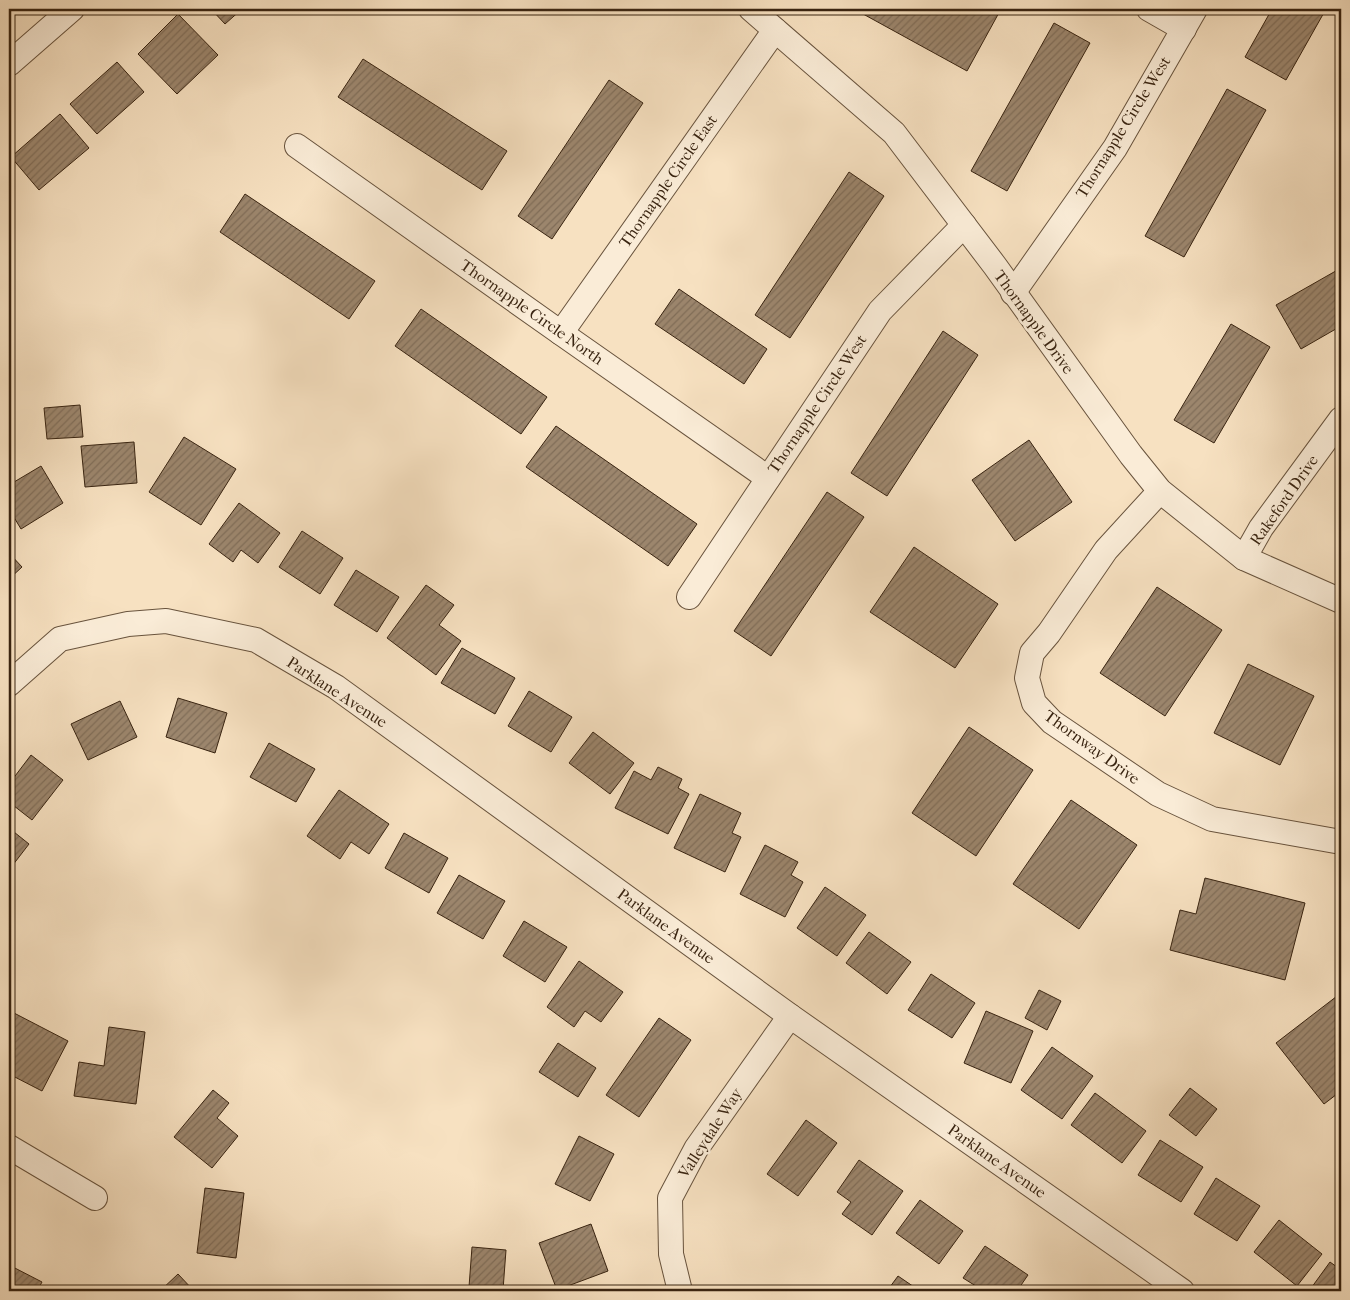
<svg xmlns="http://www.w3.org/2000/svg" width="1350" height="1300" font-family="'IM FELL French Canon',serif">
  <defs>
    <pattern id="building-hatch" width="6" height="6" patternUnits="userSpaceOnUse" patternTransform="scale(1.25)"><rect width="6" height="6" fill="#9c866d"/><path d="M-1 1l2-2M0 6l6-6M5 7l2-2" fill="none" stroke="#806d58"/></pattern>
  </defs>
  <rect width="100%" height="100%" fill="#f7e1c1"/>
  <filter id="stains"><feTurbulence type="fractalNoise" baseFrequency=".004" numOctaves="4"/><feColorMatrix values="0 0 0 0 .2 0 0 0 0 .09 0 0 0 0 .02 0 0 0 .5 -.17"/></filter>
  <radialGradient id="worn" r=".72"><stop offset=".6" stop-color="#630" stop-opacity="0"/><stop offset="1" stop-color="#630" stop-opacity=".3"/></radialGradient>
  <!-- building -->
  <g fill="url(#building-hatch)" stroke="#392411">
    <polygon points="211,9 242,9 225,24"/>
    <polygon points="854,9 1001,9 967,71"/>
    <polygon points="1272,9 1326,9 1286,80 1245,57"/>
    <polygon points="178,14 218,55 177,94 138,54"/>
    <polygon points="1054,23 1090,43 1007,191 971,171"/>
    <polygon points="363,59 507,151 482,190 338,97"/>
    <polygon points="117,62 144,92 97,134 70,104"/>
    <polygon points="609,80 643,103 552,239 518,216"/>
    <polygon points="1227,89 1266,110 1184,257 1145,236"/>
    <polygon points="60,114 89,148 39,190 11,157"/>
    <polygon points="849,172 884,196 790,338 755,315"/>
    <polygon points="245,194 375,281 349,319 220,232"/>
    <polygon points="1341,268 1341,326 1301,349 1276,305"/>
    <polygon points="679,289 767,349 744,384 655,324"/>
    <polygon points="421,309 547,397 521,434 395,346"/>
    <polygon points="1231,324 1270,347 1214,443 1174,420"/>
    <polygon points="943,331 978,355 887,496 851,473"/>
    <polygon points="80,405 83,437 47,439 44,408"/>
    <polygon points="556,426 697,524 668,566 526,467"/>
    <polygon points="184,437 236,469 201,525 149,492"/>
    <polygon points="1029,440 1072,502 1015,541 972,480"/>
    <polygon points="134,442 137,483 85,487 81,446"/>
    <polygon points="41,466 63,503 21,529 9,509 9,485"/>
    <polygon points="827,492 864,517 771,656 734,631"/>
    <polygon points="239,503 280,533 258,563 241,550 233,562 209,544"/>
    <polygon points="302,531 343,558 320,594 279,567"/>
    <polygon points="914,547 998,604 955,668 870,612"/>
    <polygon points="9,553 22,567 9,579"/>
    <polygon points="356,570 399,597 377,632 334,605"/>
    <polygon points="426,585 454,605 439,625 461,641 436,675 387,638"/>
    <polygon points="1157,587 1222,630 1165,716 1100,673"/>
    <polygon points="462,648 515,678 495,714 441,683"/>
    <polygon points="1248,664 1314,696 1280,765 1214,733"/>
    <polygon points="529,691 572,717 551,752 508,726"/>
    <polygon points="178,698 227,713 215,753 166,737"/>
    <polygon points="120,701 137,737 88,760 71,724"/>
    <polygon points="969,727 1033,770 976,856 912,813"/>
    <polygon points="593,732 634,763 610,794 569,763"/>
    <polygon points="269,743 315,769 296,802 250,777"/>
    <polygon points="31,755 63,780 32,820 9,802 9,784"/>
    <polygon points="658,767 682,779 678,788 689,794 668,834 615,808 634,771 651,780"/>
    <polygon points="339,790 389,824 369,854 351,842 340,859 307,836"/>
    <polygon points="700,794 741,813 732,833 741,837 725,872 674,848"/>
    <polygon points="1071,800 1137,845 1079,929 1013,884"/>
    <polygon points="9,828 29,844 9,870"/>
    <polygon points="404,833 448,858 429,893 385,868"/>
    <polygon points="765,845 798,862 791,875 803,882 785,917 740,894"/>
    <polygon points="459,875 505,901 483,939 437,913"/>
    <polygon points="1205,878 1305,903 1285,980 1170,950 1180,910 1196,914"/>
    <polygon points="825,887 866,915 837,956 797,928"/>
    <polygon points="524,921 567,947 545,982 503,956"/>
    <polygon points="869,932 911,962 887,994 846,963"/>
    <polygon points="579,961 623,992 601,1022 585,1011 574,1027 547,1007"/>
    <polygon points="931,974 975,1003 952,1038 908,1010"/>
    <polygon points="1039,990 1061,1001 1047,1030 1025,1018"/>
    <polygon points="1341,993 1341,1091 1324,1104 1276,1043"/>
    <polygon points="986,1011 1033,1031 1011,1083 964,1063"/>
    <polygon points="14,1013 68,1041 42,1091 9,1074 9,1024"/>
    <polygon points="659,1018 691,1040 639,1117 606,1095"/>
    <polygon points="109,1027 145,1032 136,1104 74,1096 79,1062 104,1066"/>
    <polygon points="558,1043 596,1068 578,1097 539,1072"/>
    <polygon points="1052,1047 1093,1076 1062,1119 1021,1090"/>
    <polygon points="1190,1088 1217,1109 1196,1136 1169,1115"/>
    <polygon points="213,1090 229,1103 217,1118 238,1136 212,1168 174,1137"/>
    <polygon points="1095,1093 1146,1131 1122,1163 1071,1125"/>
    <polygon points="806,1120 837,1143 798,1196 767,1174"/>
    <polygon points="579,1136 614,1154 590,1201 555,1184"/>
    <polygon points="1160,1140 1203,1167 1181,1202 1138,1175"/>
    <polygon points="859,1160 903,1191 872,1235 842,1214 851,1202 837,1192"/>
    <polygon points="1216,1178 1260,1206 1237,1241 1194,1214"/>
    <polygon points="205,1188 244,1193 236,1258 197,1253"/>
    <polygon points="920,1200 963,1231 939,1264 896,1233"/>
    <polygon points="1279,1220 1322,1254 1297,1286 1254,1252"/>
    <polygon points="591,1224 608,1271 557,1290 539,1243"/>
    <polygon points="985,1246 1028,1275 1017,1291 977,1291 979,1288 963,1278"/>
    <polygon points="472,1247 506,1250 503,1290 469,1287"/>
    <polygon points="1330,1262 1341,1270 1341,1291 1309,1291"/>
    <polygon points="9,1265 42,1282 37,1291 9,1291"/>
    <polygon points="178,1274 194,1291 160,1291"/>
    <polygon points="898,1276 920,1291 887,1291"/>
    <polygon points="794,1286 795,1291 770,1291"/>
  </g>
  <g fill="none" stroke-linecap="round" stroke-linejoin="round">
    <defs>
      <g id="minor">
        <polyline points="751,9 894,133 995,266 1131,455 1160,491 1244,558 1341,601"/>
        <polyline points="1149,9 1184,29"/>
        <polyline points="9,64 72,9"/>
        <polyline points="297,146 561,333 768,478"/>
        <polyline points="1013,293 1115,148 1195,9"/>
        <polyline points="561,333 775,30"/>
        <polyline points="1160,491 1106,550 1049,633 1032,653 1027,678 1034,703 1052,722 1158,794 1212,819 1341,842"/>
        <polyline points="1244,558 1261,528 1341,419"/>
        <polyline points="689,597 880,311 964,225"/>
        <polyline points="9,684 60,639 128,624 166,621 256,640 336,687 790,1016 1182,1291"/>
        <polyline points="9,1147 95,1198"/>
        <polyline points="680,1291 671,1254 670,1198 696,1149 790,1016"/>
      </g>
    </defs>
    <!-- minor casing -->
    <use href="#minor" stroke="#68533d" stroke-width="26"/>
    <!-- minor -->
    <use href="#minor" stroke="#faecd7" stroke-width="24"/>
  </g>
  <g text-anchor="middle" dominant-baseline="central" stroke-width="5" stroke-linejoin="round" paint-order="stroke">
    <!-- street labels -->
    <g font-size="16" fill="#392411" stroke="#faecd7">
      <text transform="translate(1123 127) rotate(-58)">Thornapple Circle West</text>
      <text transform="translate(668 181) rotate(-55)">Thornapple Circle East</text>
      <text transform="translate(532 312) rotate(35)">Thornapple Circle North</text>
      <text transform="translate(1034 322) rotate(54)">Thornapple Drive</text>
      <text transform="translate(817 404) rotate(-56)">Thornapple Circle West</text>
      <text transform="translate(1284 500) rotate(-55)">Rakeford Drive</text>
      <text transform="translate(337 692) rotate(33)">Parklane Avenue</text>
      <text transform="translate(1092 747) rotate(36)">Thornway Drive</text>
      <text transform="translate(666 926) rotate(36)">Parklane Avenue</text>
      <text transform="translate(710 1133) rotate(-57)">Valleydale Way</text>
      <text transform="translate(997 1161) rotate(35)">Parklane Avenue</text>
    </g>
  </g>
  <!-- margin -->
  <rect width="1350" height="1300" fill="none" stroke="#f7e1c1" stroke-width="30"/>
  <rect x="10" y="10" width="1330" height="1280" fill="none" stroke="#392411" stroke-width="2.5"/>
  <rect x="15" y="15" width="1320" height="1270" fill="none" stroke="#392411"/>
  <rect width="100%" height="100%" filter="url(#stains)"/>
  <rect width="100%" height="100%" fill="url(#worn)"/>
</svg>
